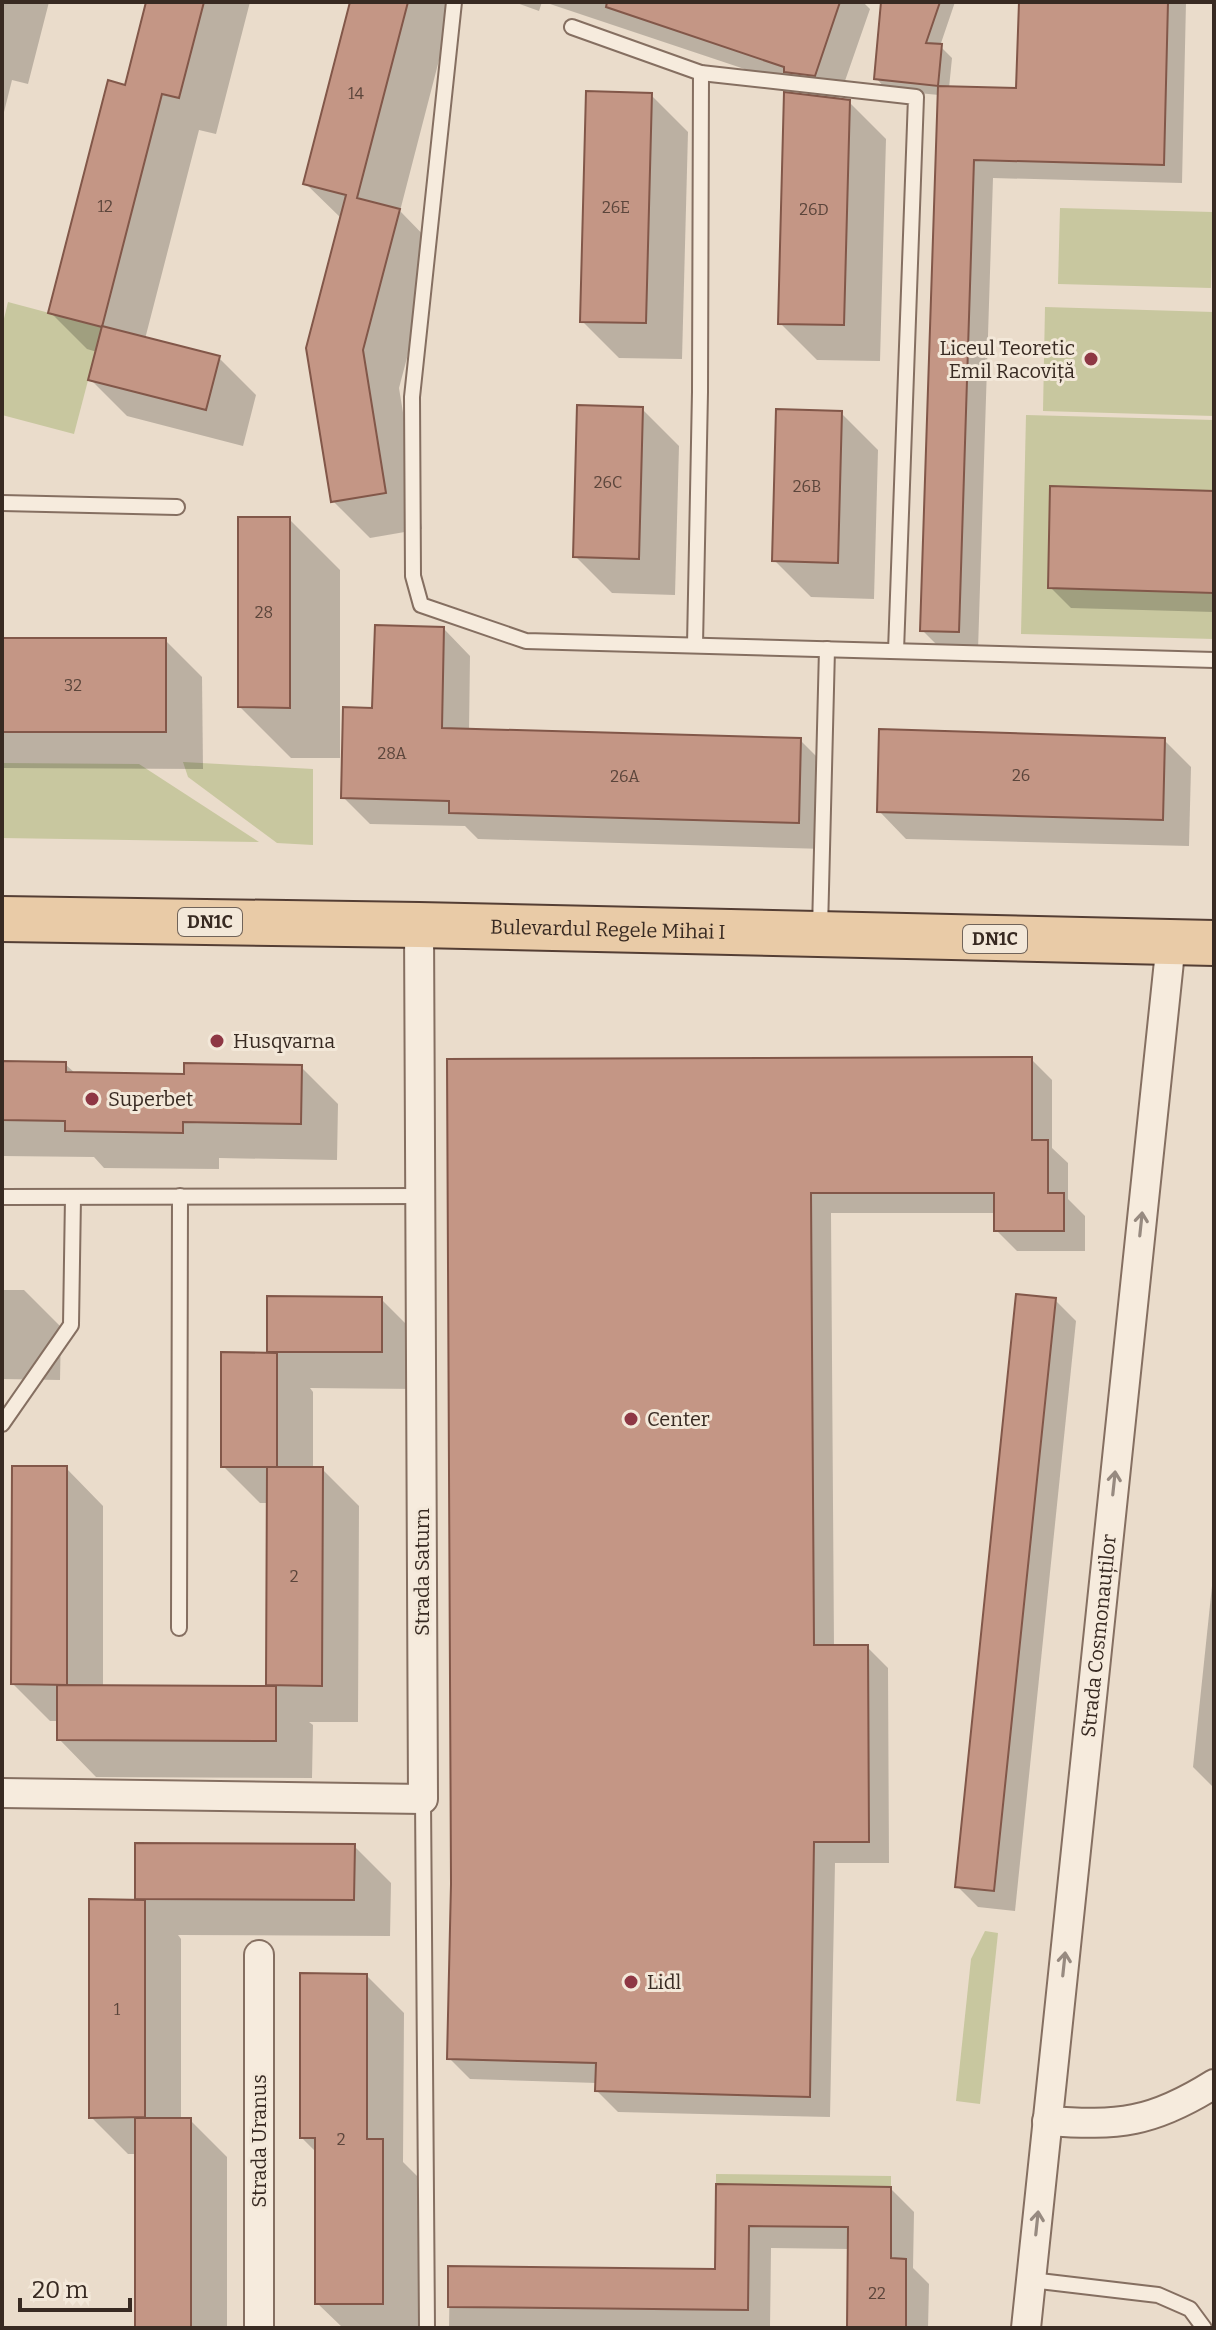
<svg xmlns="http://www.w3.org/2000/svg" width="1216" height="2330" font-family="Bitter,serif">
  <rect width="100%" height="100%" fill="#eadccb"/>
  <!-- green -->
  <g fill="#c8c79f">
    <polygon points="1060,208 1213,212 1211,288 1058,284"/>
    <polygon points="8,302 102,327 74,434 2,415 2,327"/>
    <polygon points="1045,307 1214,312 1214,416 1043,411"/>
    <polygon points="1026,415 1214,420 1214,639 1021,634"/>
    <polygon points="183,762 313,769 313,845 277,843 188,777"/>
    <polygon points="2,763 139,764 259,842 2,838"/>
    <polygon points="985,1931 998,1933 980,2104 956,2101 971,1959"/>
    <polygon points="716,2174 891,2176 891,2187 716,2184"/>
  </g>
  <!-- shadow -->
  <g fill="#0003">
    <polygon points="2,2 49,2 28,84 12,80 2,120"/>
    <polygon points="148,2 250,2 216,134 199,130 145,339 219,358 256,395 243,446 127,416 90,379 97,352 87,349 50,312 126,87"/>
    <polygon points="352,2 454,2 400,211 436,248 399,388 422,529 370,538 333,501 342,219 305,183"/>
    <polygon points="514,2 542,2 539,11"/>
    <polygon points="544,2 863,2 870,9 838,101 849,102 886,139 880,361 817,360 780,323 813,98 804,89"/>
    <polygon points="885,2 955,2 940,46 952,58 949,88 1018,91 1021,2 1186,2 1182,183 993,178 978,650 941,649 922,630 939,95 887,90 876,78"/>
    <polygon points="651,95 688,132 682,359 619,358 582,321"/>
    <polygon points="642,409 679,446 675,595 612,593 575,556"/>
    <polygon points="841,413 878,450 874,599 811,597 774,560"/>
    <polygon points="1214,493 1214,612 1071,608 1050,587"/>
    <polygon points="289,519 340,570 340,758 291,758 240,707"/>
    <polygon points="444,629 470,656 469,731 800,740 827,767 825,849 478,839 465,826 370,824 343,797 374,710"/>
    <polygon points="2,640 165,640 202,677 203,769 2,768"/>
    <polygon points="1164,740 1191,767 1189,846 906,839 879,811"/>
    <polygon points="1031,1059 1052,1080 1052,1148 1068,1163 1068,1199 1085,1216 1085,1251 1017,1251 996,1230 996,1213 831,1213 834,1647 867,1647 888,1668 889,1863 835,1863 830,2117 618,2112 597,2091 597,2083 470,2079 449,2058 453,1884 449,1061"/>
    <polygon points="2,1063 65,1064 76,1074 186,1076 301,1067 338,1104 337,1160 219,1158 219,1169 104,1168 94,1157 2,1156"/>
    <polygon points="2,1290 24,1290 61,1327 60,1380 2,1379"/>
    <polygon points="381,1299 418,1336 418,1389 310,1388 313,1392 313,1469 322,1469 359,1506 358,1722 309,1722 313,1725 312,1778 96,1777 59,1739 59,1721 50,1721 13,1684 66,1468 103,1506 103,1687 272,1688 268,1685 269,1503 260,1503 223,1466 272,1354 269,1351"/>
    <polygon points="1055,1300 1076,1321 1015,1911 978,1907 957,1886"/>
    <polygon points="1214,1567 1214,1788 1193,1767"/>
    <polygon points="354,1846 391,1883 390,1936 178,1935 181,1939 181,2120 190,2120 227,2157 227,2328 137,2328 137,2154 128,2154 91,2117 140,1902 137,1898"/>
    <polygon points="367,1976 404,2013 403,2162 419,2178 419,2328 343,2328 317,2303 317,2153 302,2138"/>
    <polygon points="718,2186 891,2189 914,2212 913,2268 929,2284 928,2328 849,2328 850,2249 771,2248 770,2328 449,2328 450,2268 717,2271"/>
  </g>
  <!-- building -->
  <g fill="#c49685" stroke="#825749" stroke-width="2">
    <polygon points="146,2 204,2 179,98 162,94 102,327 48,313 108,80 125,85"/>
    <polygon points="350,2 408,2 357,198 400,209 363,350 386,493 331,502 306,348 346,195 303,184"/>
    <polygon points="607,2 840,2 815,76 784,72 784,67 606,7"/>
    <polygon points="881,2 940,2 926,43 942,44 938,86 874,79"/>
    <polygon points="1019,2 1168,2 1164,165 974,160 959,632 920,631 938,86 1016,88"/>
    <polygon points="586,91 652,93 646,323 580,322"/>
    <polygon points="784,92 850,100 844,325 778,324"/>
    <polygon points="102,326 220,356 206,410 88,380"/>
    <polygon points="577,405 643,407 639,559 573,557"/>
    <polygon points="776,409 842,411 838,563 772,561"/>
    <polygon points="1050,486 1214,491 1214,593 1048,588"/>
    <polygon points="238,517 290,517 290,708 238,707"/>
    <polygon points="375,625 444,627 442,728 801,738 799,823 449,813 449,801 341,798 343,707 372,708"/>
    <rect x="2" y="638" width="164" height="94"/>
    <polygon points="879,729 1165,738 1163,820 877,812"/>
    <polygon points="1032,1057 1032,1140 1048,1140 1048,1193 1064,1193 1064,1231 994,1231 994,1193 811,1193 814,1645 868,1645 869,1842 814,1842 810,2097 595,2091 596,2063 447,2059 451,1884 447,1059"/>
    <polygon points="2,1061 66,1062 66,1072 184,1074 184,1063 302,1065 301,1124 183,1122 183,1133 65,1131 65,1121 2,1120"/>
    <polygon points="1016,1294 1056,1298 994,1891 955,1887"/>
    <polygon points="267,1296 382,1297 382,1352 267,1352"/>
    <polygon points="221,1352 277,1353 277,1467 221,1467"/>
    <polygon points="12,1466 67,1466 67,1685 11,1684"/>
    <polygon points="267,1467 323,1467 322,1686 266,1685"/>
    <polygon points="57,1685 276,1686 276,1741 57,1740"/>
    <polygon points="135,1843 355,1844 354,1900 135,1899"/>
    <polygon points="89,1899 145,1900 145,2117 89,2118"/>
    <polygon points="300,1973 367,1974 367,2139 383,2139 383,2304 315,2304 315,2138 300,2138"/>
    <rect x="135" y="2118" width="56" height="210"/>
    <polygon points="716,2184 891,2187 891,2258 906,2259 906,2328 847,2328 848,2227 749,2226 748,2310 448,2307 448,2266 715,2269"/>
  </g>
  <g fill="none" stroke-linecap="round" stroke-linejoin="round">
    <defs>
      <g id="lane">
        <polyline points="454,2 412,397 413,576 421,605 526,641 1214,660"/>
        <polyline points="572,27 701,73 916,97 896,651"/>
        <polyline points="2,503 177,507"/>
        <polyline points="695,645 700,392 701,73"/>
        <polyline points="820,929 827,649"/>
        <polyline points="2,1197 420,1196"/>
        <polyline points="2,1424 71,1325 73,1197"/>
        <polyline points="179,1628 180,1196"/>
        <polyline points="423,1799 427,2328"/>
        <polyline points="1031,2280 1158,2295 1190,2309 1204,2328"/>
      </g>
      <g id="street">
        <polyline points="2,1793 423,1799 419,925"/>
        <path d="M1047 2121C1119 2126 1152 2123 1214 2084"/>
        <polyline points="259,2328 259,1955"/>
        <path id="s1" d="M1026 2328 1171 942"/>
      </g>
      <g id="primary">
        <path id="s2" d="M2 919 419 925 1214 943"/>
      </g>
    </defs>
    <!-- lane casing -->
    <use href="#lane" stroke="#856f61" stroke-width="18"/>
    <!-- street casing -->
    <use href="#street" stroke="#856f61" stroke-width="32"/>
    <!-- primary casing -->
    <use href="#primary" stroke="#543e34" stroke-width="48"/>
    <!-- lane -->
    <use href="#lane" stroke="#f6ebdd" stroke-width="14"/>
    <!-- street -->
    <use href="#street" stroke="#f6ebdd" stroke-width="28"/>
    <!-- primary -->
    <use href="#primary" stroke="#e9cba7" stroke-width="44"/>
  </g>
  <!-- one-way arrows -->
  <defs><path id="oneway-shaft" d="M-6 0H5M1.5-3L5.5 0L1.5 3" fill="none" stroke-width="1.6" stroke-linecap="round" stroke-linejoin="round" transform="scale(2)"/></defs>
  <g stroke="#978a80">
    <use href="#oneway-shaft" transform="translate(1141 1224) rotate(-84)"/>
    <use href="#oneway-shaft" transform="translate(1114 1483) rotate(-84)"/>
    <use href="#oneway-shaft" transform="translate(1064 1964) rotate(-84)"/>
    <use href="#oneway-shaft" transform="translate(1037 2223) rotate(-84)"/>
  </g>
  <!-- markers -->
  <g fill="#8e3744" stroke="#f3e8d9" stroke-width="3">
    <circle cx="1091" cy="359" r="8"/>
    <circle cx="217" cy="1041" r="8"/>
    <circle cx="92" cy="1099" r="8"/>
    <circle cx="631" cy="1419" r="8"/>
    <circle cx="631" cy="1982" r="8"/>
  </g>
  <g text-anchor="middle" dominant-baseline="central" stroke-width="6" stroke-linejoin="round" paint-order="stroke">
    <!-- number labels -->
    <g font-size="16" fill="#5b453b">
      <text x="356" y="93">14</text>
      <text x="105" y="206">12</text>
      <text x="616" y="207">26E</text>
      <text x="814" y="209">26D</text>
      <text x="608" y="482">26C</text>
      <text x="807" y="486">26B</text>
      <text x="264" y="612">28</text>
      <text x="73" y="685">32</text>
      <text x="392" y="753">28A</text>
      <text x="1021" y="775">26</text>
      <text x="625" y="776">26A</text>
      <text x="294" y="1576">2</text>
      <text x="117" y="2009">1</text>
      <text x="341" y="2139">2</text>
      <text x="877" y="2293">22</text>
    </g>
    <!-- shield labels -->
    <g fill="#f3e8d9" stroke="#706359" stroke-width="2">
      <rect x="178" y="908" width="64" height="28" rx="6"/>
      <rect x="963" y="925" width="64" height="28" rx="6"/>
    </g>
    <g font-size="18" font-weight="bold" fill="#382a22">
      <text x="210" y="922">DN1C</text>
      <text x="995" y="939">DN1C</text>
    </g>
    <!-- poi labels -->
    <g font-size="20" fill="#382a22" stroke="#f3e8d9" text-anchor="start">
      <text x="1075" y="348" text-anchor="end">Liceul Teoretic<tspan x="1075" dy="23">Emil Racoviță</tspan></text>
      <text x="233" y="1041">Husqvarna</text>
      <text x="108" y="1099">Superbet</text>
      <text x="647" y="1419">Center</text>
      <text x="647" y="1982">Lidl</text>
    </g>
    <!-- street labels -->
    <g font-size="20" fill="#382a22" stroke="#f3e8d9">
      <text stroke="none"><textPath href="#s2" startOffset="606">Bulevardul Regele Mihai I</textPath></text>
      <text transform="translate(422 1572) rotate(-90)">Strada Saturn</text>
      <text stroke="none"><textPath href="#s1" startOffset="696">Strada Cosmonauților</textPath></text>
      <text transform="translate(259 2141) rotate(-90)">Strada Uranus</text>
    </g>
  </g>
  <!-- border -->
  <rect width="1216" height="2330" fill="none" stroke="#382a22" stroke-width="8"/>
  <!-- scale -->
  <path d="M20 2298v12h110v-12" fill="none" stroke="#382a22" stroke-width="4"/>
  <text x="32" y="2298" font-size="24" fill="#382a22" stroke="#f3e8d9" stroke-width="6" paint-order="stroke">20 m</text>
</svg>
